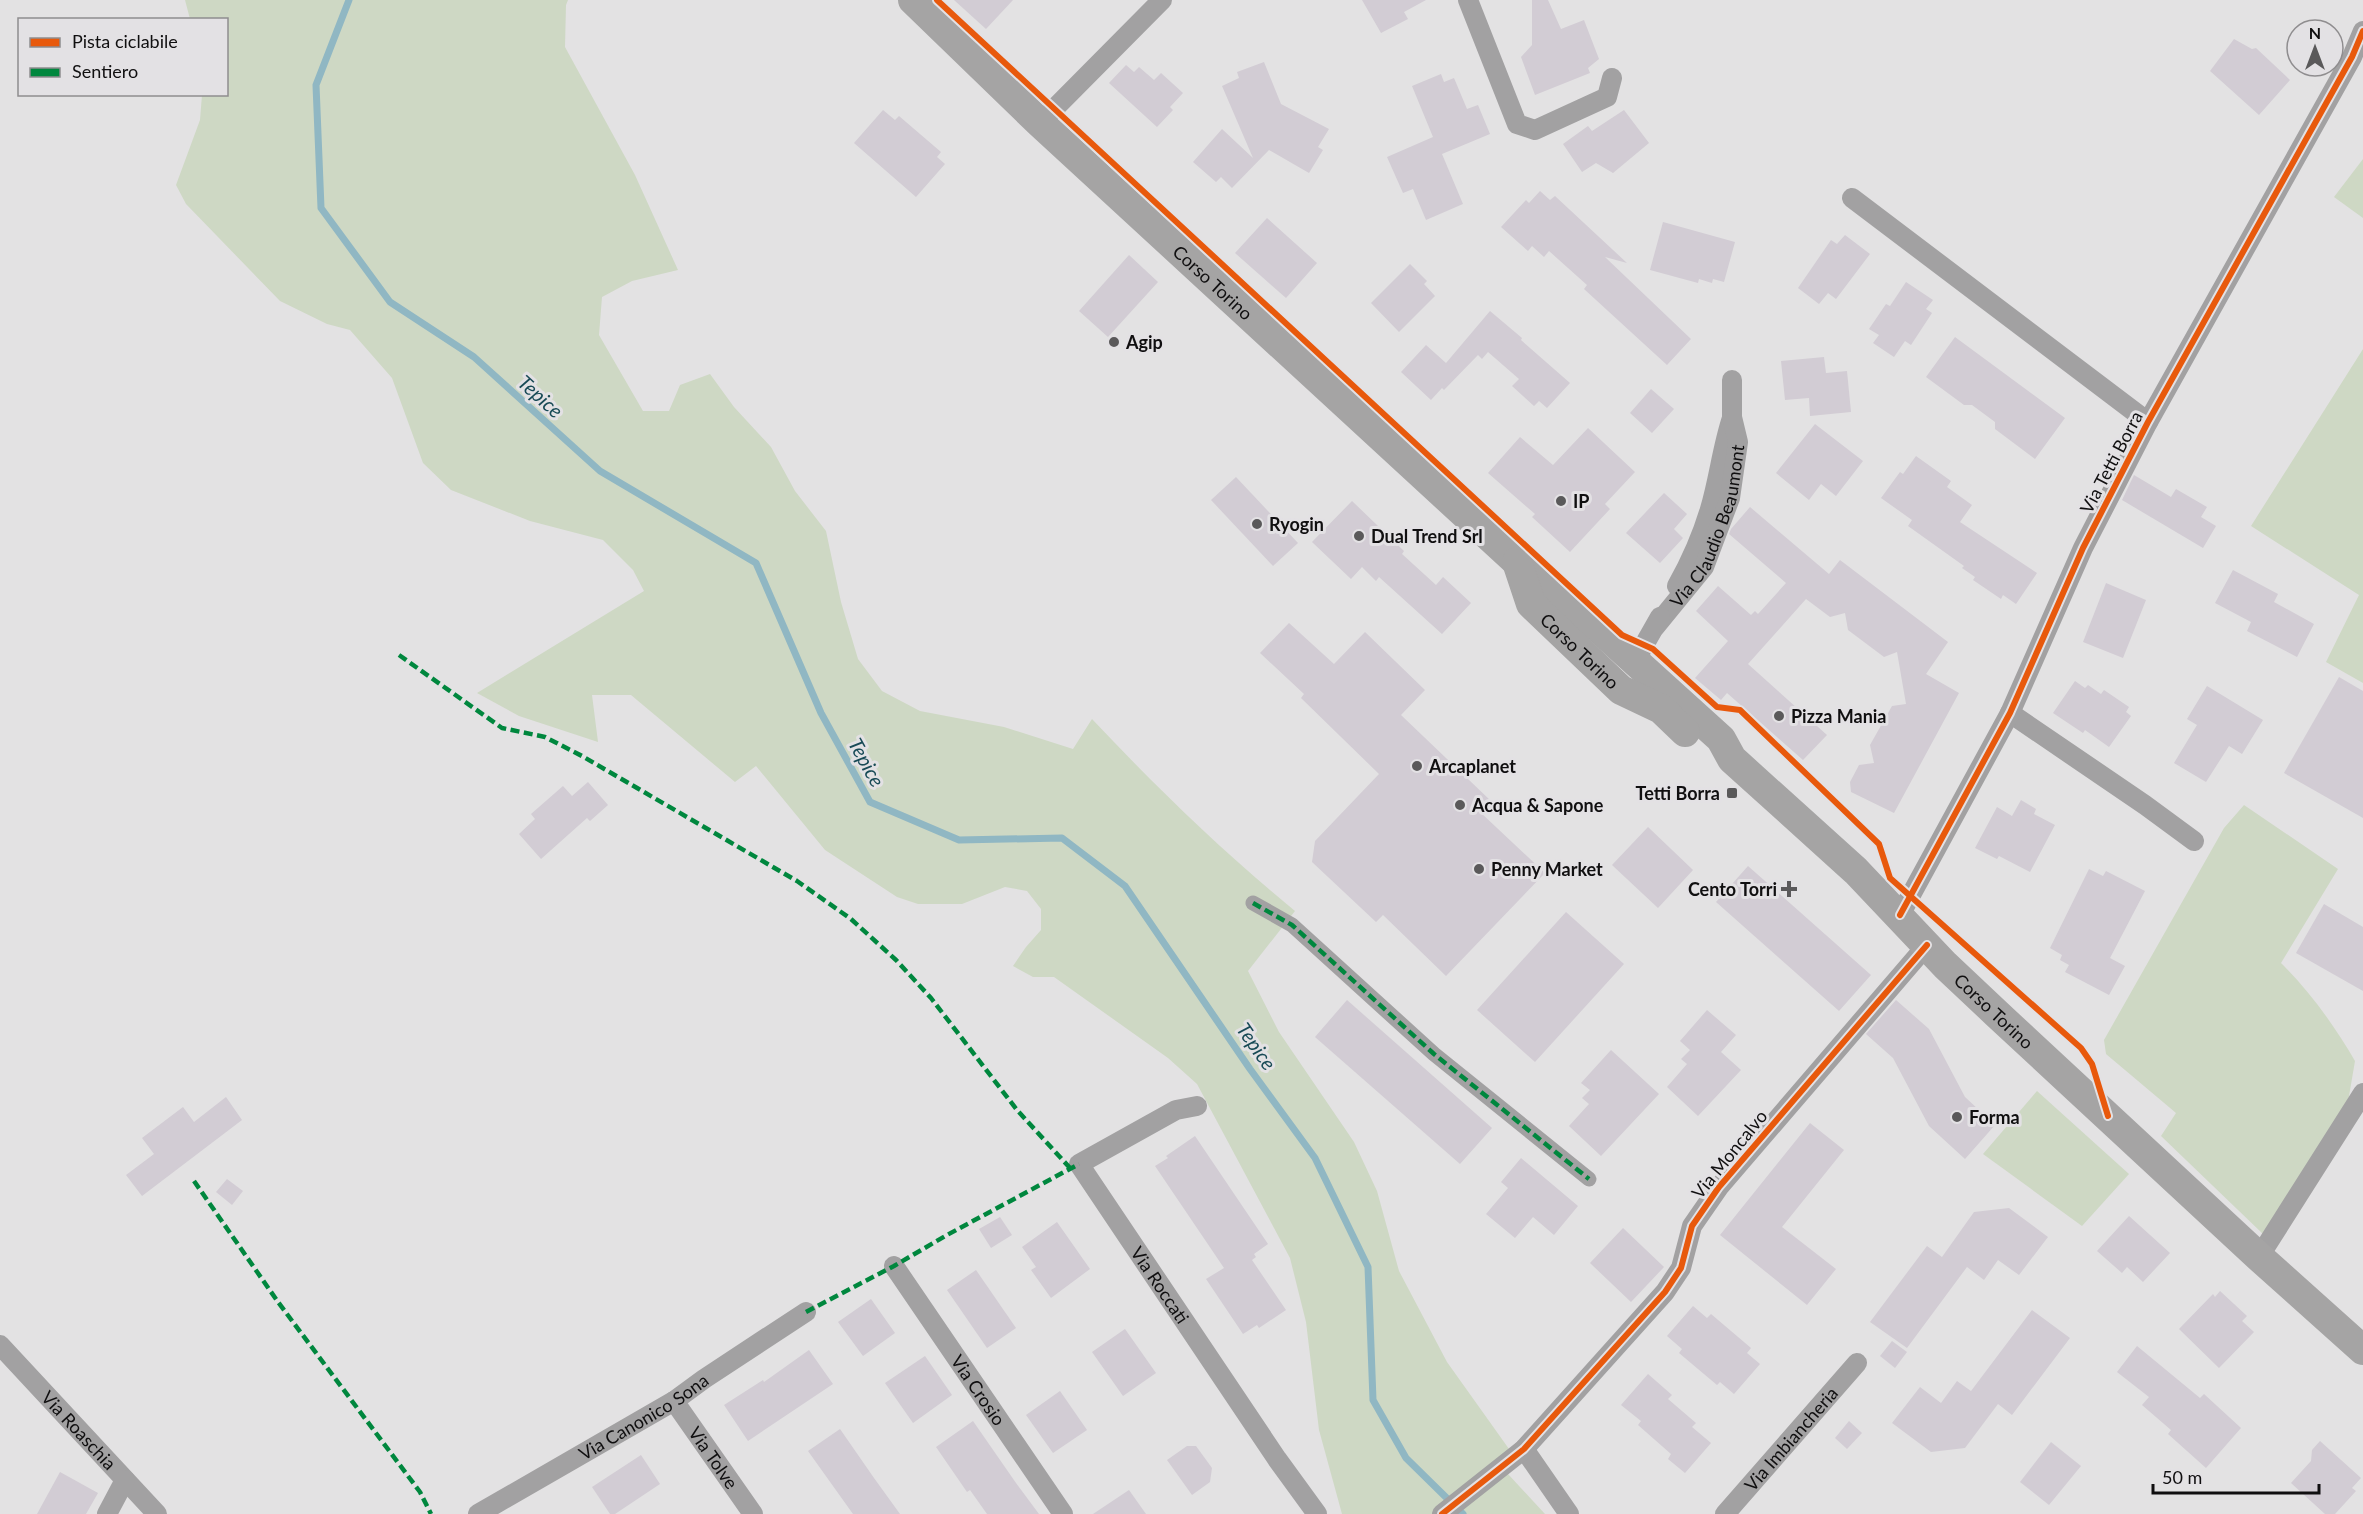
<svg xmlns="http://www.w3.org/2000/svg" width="2363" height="1514" font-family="Lato,sans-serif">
  <rect width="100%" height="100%" fill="#e3e2e3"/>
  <!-- green -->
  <g fill="#ced8c4">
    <path d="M185 0H568L566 5 565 47 635 175 678 270 632 281 602 297 599 335 643 411H669L680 385 710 374 734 407 771 447 795 491 826 531 841 602 858 659 882 691 920 711 1004 727 1073 749 1092 719C1156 787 1223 852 1295 911L1248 971 1279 1032 1354 1142 1377 1191 1399 1271 1447 1362 1509 1449 1496 1461 1545 1514H1342L1319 1430 1306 1322 1290 1258 1197 1084 1168 1058 1054 977H1033L1013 966 1026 947 1041 930V909L1027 891 1005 887 962 904H918L897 897 825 850 756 766 735 782 631 695H592L598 742 519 716 477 693 644 591 633 570 603 540 530 521 451 490 423 463 392 378 350 330 327 324 280 301 186 204 176 185 200 120 202 95 226 94V20L190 19Z"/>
    <polygon points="2363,159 2363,218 2334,197"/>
    <polygon points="2363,349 2363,683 2326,662 2359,595 2251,526"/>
    <path d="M2244 805 2338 869 2281 963C2311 993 2334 1025 2355 1061L2348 1102 2263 1234 2161 1136 2176 1113 2106 1054 2104 1040 2224 828Z"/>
    <polygon points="2037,1091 2129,1174 2082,1226 1983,1154"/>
  </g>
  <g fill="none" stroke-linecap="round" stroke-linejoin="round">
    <!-- stream -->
    <polyline stroke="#90b7c3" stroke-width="7" points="349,0 316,85 321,208 390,302 474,357 600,471 756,563 821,713 870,802 959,840 1062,838 1125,886 1250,1069 1315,1158 1368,1267 1373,1400 1406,1458 1463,1514"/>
  </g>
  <!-- building -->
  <g fill="#d2ccd4">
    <polygon points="954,0 1013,0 986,29"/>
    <polygon points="1362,0 1426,0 1404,12 1408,19 1381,33"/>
    <polygon points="1532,0 1548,0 1561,29 1584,20 1599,59 1588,68 1590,73 1535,95 1521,57 1532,45"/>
    <polygon points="2234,39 2252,49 2256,48 2290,80 2259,115 2210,71"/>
    <polygon points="1264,62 1281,104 1329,129 1318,147 1323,150 1309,173 1269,150 1232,188 1221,177 1216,182 1193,162 1222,129 1253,158 1222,86 1239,78 1237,72"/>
    <polygon points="1126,65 1134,72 1139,67 1154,80 1161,73 1183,93 1170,107 1173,110 1157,127 1109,83"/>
    <polygon points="1441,74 1444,82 1454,78 1467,109 1478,105 1490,134 1442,154 1463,204 1426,220 1413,189 1403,193 1387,157 1433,137 1412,86"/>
    <polygon points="883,110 895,120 899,116 941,152 937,157 945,164 916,197 854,143"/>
    <polygon points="1624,110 1649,143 1613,173 1596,163 1582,172 1563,144 1588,126 1592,131"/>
    <polygon points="1540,191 1550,200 1555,196 1627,263 1605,257 1691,339 1667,365 1584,289 1587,285 1549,251 1544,257 1532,246 1528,251 1501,227 1526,200 1529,203"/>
    <polygon points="1267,218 1317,263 1286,298 1235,253"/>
    <polygon points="1663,222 1735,242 1724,282 1713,279 1712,283 1699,279 1698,283 1650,270"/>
    <polygon points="1845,235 1870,254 1836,299 1828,293 1819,304 1798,288 1831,240 1837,244"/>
    <polygon points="1129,255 1158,282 1108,337 1079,311"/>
    <polygon points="1410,264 1427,281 1424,284 1435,296 1399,332 1371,303"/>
    <polygon points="1906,282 1933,300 1926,309 1932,313 1911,345 1905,341 1894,357 1873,343 1879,335 1869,329 1886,304 1890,306"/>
    <polygon points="1490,311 1522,338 1521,340 1570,383 1547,408 1539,401 1534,406 1512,386 1519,379 1488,352 1482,359 1478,355 1444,390 1442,388 1431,400 1401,372 1426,345 1446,363"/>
    <polygon points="1955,337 2065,418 2035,459 1995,429 1995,422 1972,405 1964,405 1926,377"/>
    <polygon points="1824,357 1826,373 1847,371 1851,412 1810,416 1809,398 1785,400 1781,361"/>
    <polygon points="1651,389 1674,409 1652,433 1630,413"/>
    <polygon points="1815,424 1863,461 1836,496 1821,484 1809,500 1776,473"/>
    <polygon points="1588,428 1635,472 1605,504 1610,509 1570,552 1532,517 1535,514 1488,473 1520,437 1553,465"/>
    <polygon points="1916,456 1951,481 1947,487 1972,505 1960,522 2037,573 2016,604 2003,595 2001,599 1973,580 1975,577 1962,568 1964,566 1908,526 1912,520 1881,498 1900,472 1903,474"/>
    <polygon points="2134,475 2171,497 2176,489 2207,507 2201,517 2216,526 2203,548 2122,500"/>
    <polygon points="1236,477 1298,543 1273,566 1211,500"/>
    <polygon points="1664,493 1687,514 1674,529 1683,538 1660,563 1626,533"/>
    <polygon points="1352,501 1404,551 1402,554 1436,585 1443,577 1471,603 1442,634 1379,577 1376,581 1362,567 1351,579 1312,542"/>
    <polygon points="1750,507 1829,574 1840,560 1948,642 1926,674 1959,693 1894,813 1851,792 1850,782 1859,765 1874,763 1870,745 1892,706 1906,704 1897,652 1884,657 1848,630 1845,613 1830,617 1806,599 1748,664 1827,735 1803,760 1727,693 1721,700 1695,678 1728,641 1696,611 1718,586 1751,615 1755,611 1758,614 1786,583 1729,534 1731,529"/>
    <polygon points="2233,570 2278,594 2274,602 2314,624 2297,657 2247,631 2251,622 2215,603"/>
    <polygon points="2106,583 2146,600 2123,658 2083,642"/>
    <polygon points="1289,623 1334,664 1365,632 1425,690 1401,715 1491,801 1480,812 1545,873 1446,976 1383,915 1376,922 1312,862 1315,841 1379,774 1301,698 1304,694 1260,653"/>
    <polygon points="2339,677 2363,691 2363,818 2284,773"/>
    <polygon points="2075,681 2085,688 2088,685 2101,694 2104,690 2129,707 2126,712 2131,716 2109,747 2085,730 2083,733 2053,713"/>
    <polygon points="2207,686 2263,720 2242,754 2229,746 2206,782 2174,763 2197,725 2187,719"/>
    <polygon points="588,782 608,805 590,821 587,818 541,859 519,834 535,819 531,814 563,786 572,796"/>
    <polygon points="2021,800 2036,809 2034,814 2055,825 2030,872 1999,856 1997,859 1975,848 1997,807 2012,816"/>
    <polygon points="1648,827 1693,870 1658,908 1612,865"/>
    <polygon points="1748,866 1871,975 1839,1011 1716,902"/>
    <polygon points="2089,869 2103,876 2106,871 2145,891 2110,958 2125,966 2109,995 2065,972 2069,965 2060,960 2062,955 2050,948"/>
    <polygon points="2324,904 2363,927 2363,991 2296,953"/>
    <polygon points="1566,912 1624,964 1535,1062 1477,1010"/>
    <polygon points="1347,1000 1492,1128 1460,1164 1315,1037"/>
    <polygon points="1896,1000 1929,1029 1965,1097 1995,1125 1965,1159 1929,1126 1893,1058 1866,1034"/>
    <polygon points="1707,1010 1736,1035 1721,1052 1741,1070 1698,1116 1667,1087 1687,1064 1681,1059 1690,1050 1680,1041"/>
    <polygon points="1611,1050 1659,1094 1601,1156 1569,1126 1589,1104 1582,1098 1590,1090 1581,1083"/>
    <polygon points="226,1097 242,1120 142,1196 126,1175 154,1154 142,1138 183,1107 194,1122"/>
    <polygon points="1810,1123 1844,1150 1782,1227 1836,1269 1807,1305 1720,1235"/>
    <polygon points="1195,1136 1268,1244 1254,1254 1256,1257 1252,1260 1286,1310 1259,1328 1257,1325 1243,1334 1206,1279 1224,1268 1155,1166 1168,1158 1166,1156"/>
    <polygon points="1521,1158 1578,1206 1554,1235 1533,1217 1515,1238 1486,1214 1508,1188 1501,1182"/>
    <polygon points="227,1179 243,1191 232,1205 216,1192"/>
    <polygon points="2009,1208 2048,1237 2019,1275 1998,1260 1984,1280 1967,1267 1907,1348 1870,1322 1927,1246 1942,1257 1974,1212"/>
    <polygon points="2129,1216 2170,1253 2143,1282 2127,1267 2122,1273 2097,1251"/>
    <polygon points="1000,1217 1012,1235 991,1248 979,1229"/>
    <polygon points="1057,1222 1090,1269 1051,1298 1031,1270 1036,1267 1022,1247"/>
    <polygon points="1623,1228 1664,1267 1631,1302 1590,1263"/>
    <polygon points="976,1270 1016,1328 987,1348 947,1290"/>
    <polygon points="2220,1291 2247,1316 2242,1321 2254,1332 2219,1368 2179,1329 2213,1294 2215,1297"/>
    <polygon points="871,1299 895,1333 863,1356 838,1322"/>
    <polygon points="1693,1306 1707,1318 1711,1314 1751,1348 1747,1353 1760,1364 1734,1394 1720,1382 1717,1385 1679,1353 1682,1349 1667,1336"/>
    <polygon points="2032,1310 2070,1338 2012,1415 1998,1404 1965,1448 1931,1452 1892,1423 1920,1387 1941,1403 1957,1381 1971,1391"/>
    <polygon points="1125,1329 1156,1373 1123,1396 1092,1352"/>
    <polygon points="1892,1341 1907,1352 1895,1368 1880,1356"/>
    <polygon points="2137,1346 2200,1398 2204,1394 2241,1428 2206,1468 2168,1434 2171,1430 2142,1405 2149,1397 2117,1372"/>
    <polygon points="809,1350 833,1384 748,1441 724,1405 763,1380 764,1382"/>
    <polygon points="925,1356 952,1395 913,1423 885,1383"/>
    <polygon points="1648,1374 1672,1395 1668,1399 1696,1423 1692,1427 1711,1443 1685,1473 1668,1459 1671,1454 1638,1425 1641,1421 1621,1405"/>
    <polygon points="1060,1391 1087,1430 1053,1453 1026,1415"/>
    <polygon points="973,1421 1016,1483 1039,1514 987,1514 970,1490 967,1492 936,1447"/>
    <polygon points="1849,1421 1862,1433 1847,1449 1835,1438"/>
    <polygon points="840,1429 874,1478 900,1514 853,1514 808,1451"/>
    <polygon points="2320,1441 2361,1478 2352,1488 2356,1491 2335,1514 2325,1514 2291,1483 2311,1461 2312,1450"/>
    <polygon points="2051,1442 2081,1466 2049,1505 2020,1482"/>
    <polygon points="1187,1446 1196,1446 1212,1468 1210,1482 1192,1495 1167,1460"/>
    <polygon points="641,1455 660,1484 615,1514 610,1514 592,1487"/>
    <polygon points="60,1472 98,1493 86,1514 37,1514"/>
    <polygon points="1129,1490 1146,1514 1093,1514"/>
  </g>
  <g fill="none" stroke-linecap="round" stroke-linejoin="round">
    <!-- pedestrian -->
    <polyline stroke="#a2a1a2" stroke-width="15" points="1253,903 1292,925 1434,1054 1589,1179"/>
    <!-- minor -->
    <g stroke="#a2a1a2" stroke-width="20">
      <polyline points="1468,0 1517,124 1535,130 1607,97 1612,78"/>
      <polyline points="1040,123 1162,0"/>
      <polyline points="1852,198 2148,422"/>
      <path d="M1677 586C1691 561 1702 536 1710 509 1719 479 1722 448 1732 418"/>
      <path id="s1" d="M1655 627 1704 567 1730 498 1738 442 1732 417V380"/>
      <polyline points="1635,661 1660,617"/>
      <polyline points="2010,713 2145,805 2194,841"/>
      <polyline points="1900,915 2010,713 2083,548 2148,422 2352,57 2363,31"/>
      <path id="s2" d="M1197 1106 1176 1110 1079 1164 1277 1459 1317 1514"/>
      <polyline points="2259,1257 2363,1093"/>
      <path id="s3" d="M894 1266 1063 1514"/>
      <path id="s4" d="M0 1345 157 1514"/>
      <path id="s5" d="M674 1401 753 1514"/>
      <polyline points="1524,1449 1569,1514"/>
      <polyline points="107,1514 125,1480"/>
      <path id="s6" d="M478 1514 674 1401 704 1379 806 1312"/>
      <polyline points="1442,1514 1524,1449 1665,1292 1681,1268 1692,1226 1719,1187 1927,945"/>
      <path id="s7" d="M1725 1514 1857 1363"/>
    </g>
    <!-- primary -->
    <g stroke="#a5a4a4" stroke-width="30">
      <path id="s8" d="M913 0 1040 123 1517 562 1553 587 1721 739 1732 759 1856 871 1945 965 1997 1014 2259 1257 2363 1350"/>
      <path id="s9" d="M1517 562 1531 604 1621 690 1661 709 1685 732"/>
    </g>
    <!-- quiet -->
    <g stroke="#00873e" stroke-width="4.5" stroke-dasharray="9 4.5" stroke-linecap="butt">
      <polyline points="399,655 502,728 545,737 582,756 797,881 851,919 896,960 931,998 1017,1110 1070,1168"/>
      <polyline points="1253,903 1292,925 1434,1054 1589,1179"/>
      <polyline points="194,1181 278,1302 420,1492 431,1514"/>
      <polyline points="806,1312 894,1266 947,1235 1079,1164"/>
    </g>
    <defs>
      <g id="cycleway">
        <polyline points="937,0 1622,635 1653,649 1717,707 1740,710 1879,844 1890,878 2081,1048 2092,1064 2108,1116"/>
        <polyline points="1900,915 2010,713 2083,548 2148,422 2352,57 2363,31"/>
        <polyline points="1442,1514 1524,1449 1665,1292 1681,1268 1692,1226 1719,1187 1927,945"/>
      </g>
    </defs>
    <!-- cycleway casing -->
    <use href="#cycleway" stroke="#e3e1e4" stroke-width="10"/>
    <!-- cycleway -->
    <use href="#cycleway" stroke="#e8590c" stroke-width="6"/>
  </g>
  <!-- markers -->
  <g fill="#5a595a" stroke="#e3e1e4" stroke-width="2">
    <circle cx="1114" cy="342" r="6"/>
    <circle cx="1561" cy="501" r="6"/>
    <circle cx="1257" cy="524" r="6"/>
    <circle cx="1359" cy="536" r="6"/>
    <circle cx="1779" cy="716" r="6"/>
    <circle cx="1417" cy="766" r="6"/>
    <rect x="1726" y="787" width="12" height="12" rx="3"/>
    <circle cx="1460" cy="805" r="6"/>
    <circle cx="1479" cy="869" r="6"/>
    <path d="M1786 880h6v6h6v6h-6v6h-6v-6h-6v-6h6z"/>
    <circle cx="1957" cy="1117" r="6"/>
  </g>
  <g text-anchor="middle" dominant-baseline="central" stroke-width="6" stroke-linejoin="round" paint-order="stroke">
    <!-- street labels -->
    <g font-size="18" fill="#100f10" stroke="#e3e1e4">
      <text stroke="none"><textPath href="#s8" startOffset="412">Corso Torino</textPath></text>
      <text transform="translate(2111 462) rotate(-62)">Via Tetti Borra</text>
      <text stroke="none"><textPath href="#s1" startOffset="117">Via Claudio Beaumont</textPath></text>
      <text stroke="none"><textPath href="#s9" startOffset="112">Corso Torino</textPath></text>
      <text stroke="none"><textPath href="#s8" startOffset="1482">Corso Torino</textPath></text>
      <text transform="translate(1729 1154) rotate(-51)">Via Moncalvo</text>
      <text stroke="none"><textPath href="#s2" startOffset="278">Via Roccati</textPath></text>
      <text stroke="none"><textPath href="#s3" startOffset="150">Via Crosio</textPath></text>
      <text stroke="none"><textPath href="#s6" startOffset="192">Via Canonico Sona</textPath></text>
      <text stroke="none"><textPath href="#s4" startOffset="116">Via Roaschia</textPath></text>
      <text stroke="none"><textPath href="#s7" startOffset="100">Via Imbiancheria</textPath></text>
      <text stroke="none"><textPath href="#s5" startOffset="69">Via Tolve</textPath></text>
    </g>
    <!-- poi labels -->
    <g font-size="18" font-weight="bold" fill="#100f10" stroke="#e3e1e4" text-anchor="start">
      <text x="1126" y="342">Agip</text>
      <text x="1573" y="501">IP</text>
      <text x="1269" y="524">Ryogin</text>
      <text x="1371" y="536">Dual Trend Srl</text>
      <text x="1791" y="716">Pizza Mania</text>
      <text x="1429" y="766">Arcaplanet</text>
      <text x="1720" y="793" text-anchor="end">Tetti Borra</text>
      <text x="1472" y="805">Acqua &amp; Sapone</text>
      <text x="1491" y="869">Penny Market</text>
      <text x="1777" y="889" text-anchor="end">Cento Torri</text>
      <text x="1969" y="1117">Forma</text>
    </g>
    <!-- water labels -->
    <g font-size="20" font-style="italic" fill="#184a56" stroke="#e3e1e4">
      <text transform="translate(541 396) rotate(42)">Tepice</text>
      <text transform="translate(867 762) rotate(61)">Tepice</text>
      <text transform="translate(1257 1046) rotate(55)">Tepice</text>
    </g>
  </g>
  <!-- legend -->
  <rect x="18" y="18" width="210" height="78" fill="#e3e1e4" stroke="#8f8d8f" stroke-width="1.5"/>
  <rect x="30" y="38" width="30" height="9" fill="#e8590c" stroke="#8f8d8f" stroke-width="1.5"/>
  <text x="72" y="48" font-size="18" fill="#100f10">Pista ciclabile</text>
  <rect x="30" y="68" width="30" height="9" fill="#00873e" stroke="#8f8d8f" stroke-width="1.5"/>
  <text x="72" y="78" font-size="18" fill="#100f10">Sentiero</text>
  <!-- north arrow -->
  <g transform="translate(2315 48)"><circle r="28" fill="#e3e1e4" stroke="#8f8d8f" stroke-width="1.5"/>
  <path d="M0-4.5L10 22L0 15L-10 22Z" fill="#5a595a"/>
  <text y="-9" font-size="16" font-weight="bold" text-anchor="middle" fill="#100f10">N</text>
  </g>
  <!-- scale -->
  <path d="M2153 1484v9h166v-9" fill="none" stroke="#100f10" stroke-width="3"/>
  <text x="2162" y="1484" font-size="18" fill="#100f10" stroke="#e3e1e4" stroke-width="4.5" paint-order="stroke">50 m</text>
</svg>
